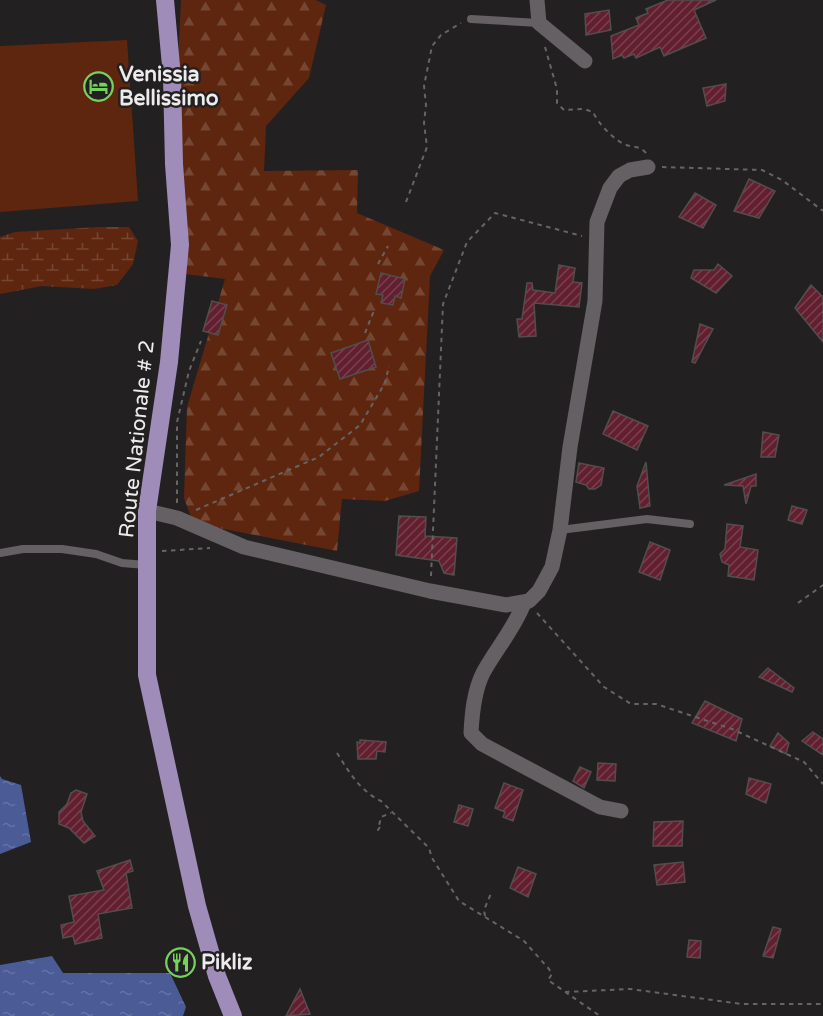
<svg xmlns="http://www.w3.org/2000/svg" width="823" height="1016" font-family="'Varela Round',sans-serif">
  <defs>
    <pattern id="forest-firs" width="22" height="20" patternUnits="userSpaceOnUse" patternTransform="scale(1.5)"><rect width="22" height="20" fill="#5e260f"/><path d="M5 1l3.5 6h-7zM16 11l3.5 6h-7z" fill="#754632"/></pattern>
    <pattern id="wetland-marsh" width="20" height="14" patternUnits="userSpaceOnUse" patternTransform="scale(1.5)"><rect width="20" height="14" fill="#5e260f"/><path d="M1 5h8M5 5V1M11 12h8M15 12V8" fill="none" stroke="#754632"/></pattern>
    <pattern id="water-ripples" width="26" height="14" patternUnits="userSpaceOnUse" patternTransform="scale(1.5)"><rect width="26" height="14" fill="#4a5b96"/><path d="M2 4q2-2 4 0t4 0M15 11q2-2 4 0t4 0" fill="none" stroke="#6473a5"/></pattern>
    <pattern id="building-hatch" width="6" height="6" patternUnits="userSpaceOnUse" patternTransform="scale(1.5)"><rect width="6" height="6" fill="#621f30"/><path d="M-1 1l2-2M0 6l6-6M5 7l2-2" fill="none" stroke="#79404e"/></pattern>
  </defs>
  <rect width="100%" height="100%" fill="#232022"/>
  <!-- green -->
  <polygon fill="#5e260f" points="127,40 138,201 0,212 0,46"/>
  <!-- forest -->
  <polygon fill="url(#forest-firs)" points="181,0 316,0 326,5 309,78 266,126 264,171 358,170 357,213 444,250 430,276 419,491 385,501 342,499 337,551 193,523 184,498 187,407 225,279 186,274 178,62"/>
  <!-- wetland -->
  <polygon fill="url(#wetland-marsh)" points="99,227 129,227 138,241 133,264 117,285 94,289 42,286 0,294 0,237 15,232"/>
  <!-- water -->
  <g fill="url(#water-ripples)">
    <polygon points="0,776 2,779 21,785 31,842 0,854"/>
    <polygon points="52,956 63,973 170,973 186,1007 183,1016 0,1016 0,965"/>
  </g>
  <!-- building -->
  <g fill="url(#building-hatch)" stroke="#524e4e" stroke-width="1.5">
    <polygon points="668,0 716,0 694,10 706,38 664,56 660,47 636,58 634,54 624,58 622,55 613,59 611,36 639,25 636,18 648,13 646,9"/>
    <polygon points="609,10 611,30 586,35 585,14"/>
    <polygon points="726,84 725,101 707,106 703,88"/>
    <polygon points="749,179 775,191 759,218 734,211"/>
    <polygon points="695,193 716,205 703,228 679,217"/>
    <polygon points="718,264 732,276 716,293 691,278 694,270 714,270"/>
    <polygon points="559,265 575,268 573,282 582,283 579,307 534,303 536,336 519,337 517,319 522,319 527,283 532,283 533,290 555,293"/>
    <polygon points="381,273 405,279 401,298 395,296 393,305 381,303 383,295 376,294"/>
    <polygon points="811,285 823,297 823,342 795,308"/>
    <polygon points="212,301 227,305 218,335 203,331"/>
    <polygon points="700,324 713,329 695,363 692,362"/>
    <polygon points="368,340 376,367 340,379 331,353"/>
    <polygon points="613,411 648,426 637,450 603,434"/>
    <polygon points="763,432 779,435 775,457 761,457"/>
    <polygon points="646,462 650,506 640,508 637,486"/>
    <polygon points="579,463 604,468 601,485 595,489 589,489 586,485 576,482"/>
    <polygon points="756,474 756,486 751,486 746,504 743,486 724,485"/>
    <polygon points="792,506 807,510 802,524 788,520"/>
    <polygon points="399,516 426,517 425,536 457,538 454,575 444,573 439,561 396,555"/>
    <polygon points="727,524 743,526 740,547 758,550 754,580 728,576 729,565 722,562 720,554 725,549"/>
    <polygon points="650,542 670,550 660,580 639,572"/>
    <polygon points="768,668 794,688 792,692 759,677"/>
    <polygon points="705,701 742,719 736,741 692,723"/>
    <polygon points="813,732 823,739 823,755 802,741"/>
    <polygon points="778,733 789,743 786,754 770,746"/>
    <polygon points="360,740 386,742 385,752 377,751 376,759 358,759 357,742 360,743"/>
    <polygon points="598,763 616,764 615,781 597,780"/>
    <polygon points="580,767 591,772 584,788 573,781"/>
    <polygon points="749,778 771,784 766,803 746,794"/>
    <polygon points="504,783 523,790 513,821 503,817 505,812 495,808"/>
    <polygon points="76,790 87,794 81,812 83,821 95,836 84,843 69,828 59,824 59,812 67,804 71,793"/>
    <polygon points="459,805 473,809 468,826 454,822"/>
    <polygon points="683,821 682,846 653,846 654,822"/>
    <polygon points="130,860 133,871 126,873 132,908 98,914 102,938 75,944 73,936 63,938 61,925 74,922 69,896 104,890 97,871"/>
    <polygon points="683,862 685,882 657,885 654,865"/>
    <polygon points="518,867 536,874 528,897 510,888"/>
    <polygon points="773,927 781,929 773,958 763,956"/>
    <polygon points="689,940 701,941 700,958 687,957"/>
    <polygon points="300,989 310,1014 286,1016"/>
  </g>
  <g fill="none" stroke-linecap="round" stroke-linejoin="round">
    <!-- path -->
    <g stroke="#666465" stroke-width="2" stroke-dasharray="4.5 4.5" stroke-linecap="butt">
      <path d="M545 47 557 89V103L564 110 584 109 593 112C598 123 613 139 624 144 633 148 639 145 646 153"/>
      <polyline points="662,167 762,170 782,180 823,211"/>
      <polyline points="406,202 427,147 424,123 426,105 424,86 432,46 441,35 461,23"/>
      <polyline points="378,264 388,246"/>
      <polyline points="365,333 375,308"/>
      <polyline points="177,503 177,422 189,371 201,341"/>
      <polyline points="196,510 319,457 360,425 385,383 389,366"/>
      <polyline points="162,551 210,548"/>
      <polyline points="431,576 443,304 467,242 495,213 582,236"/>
      <polyline points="798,603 823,585"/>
      <polyline points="537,613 604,687 631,704 656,704 732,729 804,762 823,784"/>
      <path d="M337 753C349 772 360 791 381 801L429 848 432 858 459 901 524 941 549 969 552 974 548 980 600 1016"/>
      <polyline points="380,827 378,830 381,817 391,813"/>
      <polyline points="485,916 484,910 492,891"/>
      <polyline points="565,992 630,989 742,1004 823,1004"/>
    </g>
    <!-- lane -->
    <g stroke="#646063" stroke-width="8">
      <polyline points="471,19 539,23"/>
      <polyline points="560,530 647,519 690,524"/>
      <polyline points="0,553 23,549 62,549 96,554 122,563 146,565"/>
    </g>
    <!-- street -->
    <g stroke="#646063" stroke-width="15">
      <polyline points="537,0 539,23 585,61"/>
      <polyline points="147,511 177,518 244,547 430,591 506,605 529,601 539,591 552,567 560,530 570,447 595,301 597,222 610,188 619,176 630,170 648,167"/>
      <path d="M524 603C514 629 496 649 483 673 474 691 472 713 471 733L482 744 600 807 621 811"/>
    </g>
    <!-- primary -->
    <polyline stroke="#9f8cb9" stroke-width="18" points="165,0 172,77 174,164 180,245 169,362 147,511 147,675 197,906 217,976 233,1016"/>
  </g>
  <!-- icons -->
  <defs>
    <symbol id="hotel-ring" viewBox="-11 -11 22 22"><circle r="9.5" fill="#232022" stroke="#75d25b" stroke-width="1.5"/><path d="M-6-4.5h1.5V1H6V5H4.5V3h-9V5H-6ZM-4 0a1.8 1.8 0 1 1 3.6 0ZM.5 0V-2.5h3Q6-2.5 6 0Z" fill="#75d25b"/></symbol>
    <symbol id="restaurant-ring" viewBox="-11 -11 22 22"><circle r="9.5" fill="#232022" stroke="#75d25b" stroke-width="1.5"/><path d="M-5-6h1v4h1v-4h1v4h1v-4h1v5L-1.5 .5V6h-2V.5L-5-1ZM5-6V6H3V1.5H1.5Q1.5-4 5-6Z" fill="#75d25b"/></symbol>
  </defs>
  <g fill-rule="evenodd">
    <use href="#hotel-ring" x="82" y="70" width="33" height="33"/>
    <use href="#restaurant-ring" x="164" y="946" width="33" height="33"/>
  </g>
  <g text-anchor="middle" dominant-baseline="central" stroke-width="5" stroke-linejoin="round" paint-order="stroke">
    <!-- poi labels -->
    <g font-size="21" font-weight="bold" fill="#edebec" stroke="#232022" text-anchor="start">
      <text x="119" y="74">Venissia<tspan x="119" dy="24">Bellissimo</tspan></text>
      <text x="201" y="962">Pikliz</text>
    </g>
    <!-- street labels -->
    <g font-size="21" fill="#edebec" stroke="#232022">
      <text transform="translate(137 439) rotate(-84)">Route Nationale # 2</text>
    </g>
  </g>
</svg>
